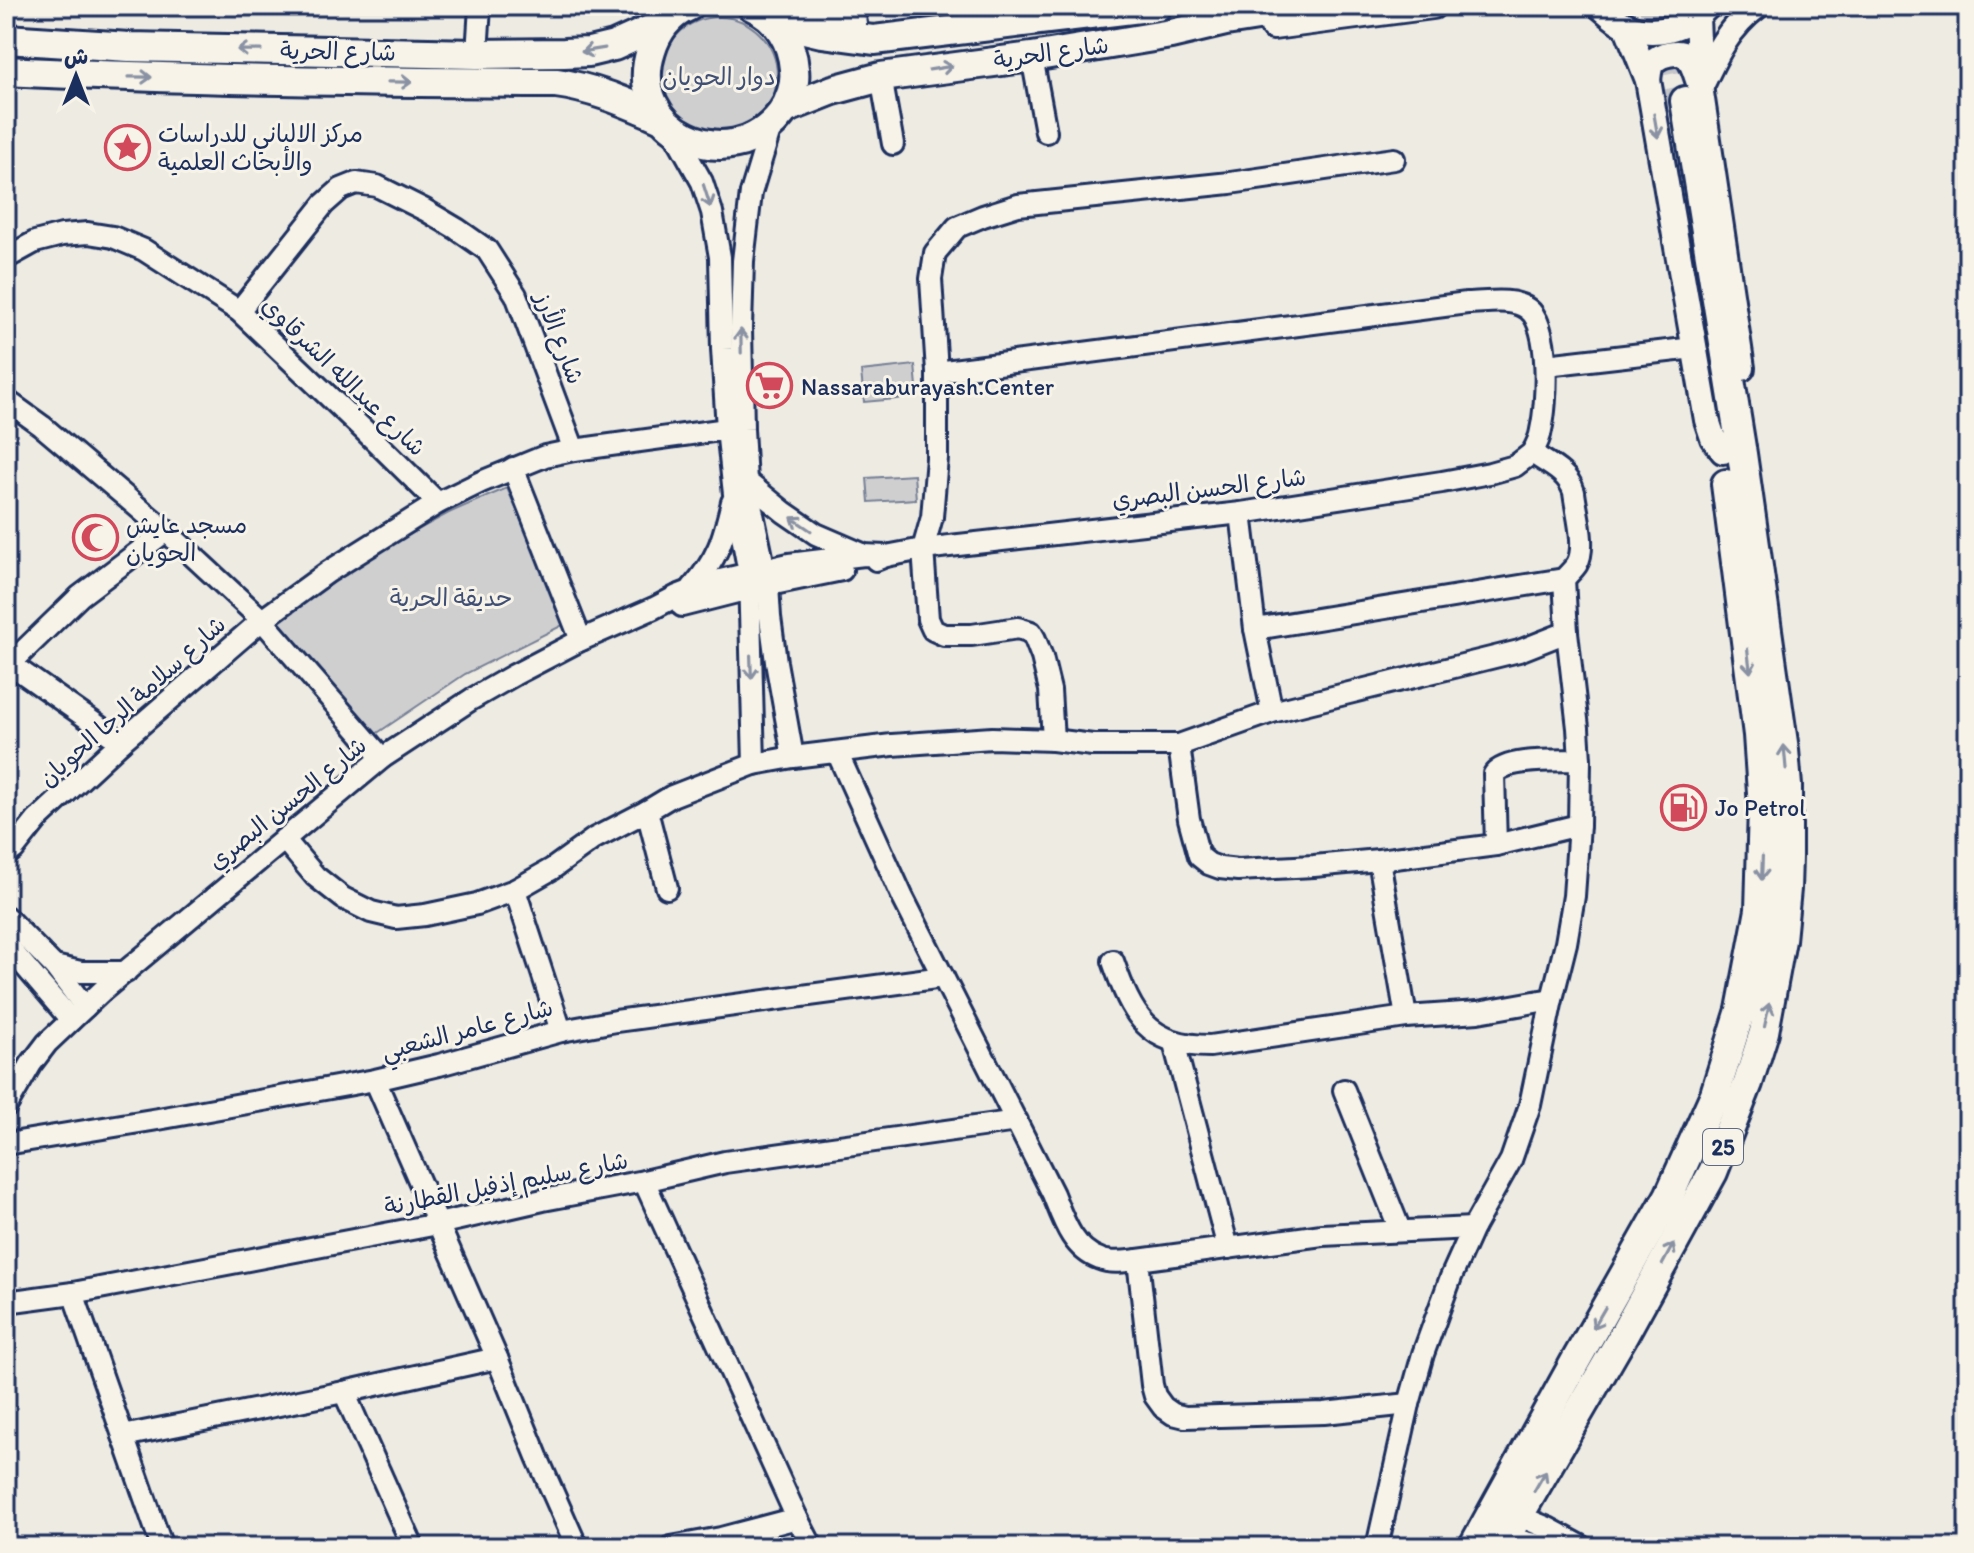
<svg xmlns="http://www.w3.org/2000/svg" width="1974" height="1553" font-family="Itim,'Playpen Sans Arabic',sans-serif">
  <rect width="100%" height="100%" fill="#eeebe2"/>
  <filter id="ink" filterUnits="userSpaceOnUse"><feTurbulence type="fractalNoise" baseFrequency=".0125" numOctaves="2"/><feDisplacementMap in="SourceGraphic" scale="16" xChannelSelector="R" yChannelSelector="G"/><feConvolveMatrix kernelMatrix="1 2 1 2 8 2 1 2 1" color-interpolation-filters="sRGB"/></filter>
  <g filter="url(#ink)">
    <!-- green -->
    <g fill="#cfcfcf" stroke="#757f96" stroke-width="2">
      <circle cx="719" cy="75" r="58"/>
      <polygon points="915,365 918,397 864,402 861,371"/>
      <polygon points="914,475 916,499 869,502 867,478"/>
      <path d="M507 488 567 623 465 674 373 736 278 621C332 582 386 546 445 515 465 505 487 497 507 488Z"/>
    </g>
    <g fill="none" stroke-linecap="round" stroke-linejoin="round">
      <!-- highway-tunnel -->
      <polyline stroke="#c4c5c8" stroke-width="28" stroke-dasharray="28 14" stroke-linecap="butt" points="1653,6 1671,103"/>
      <defs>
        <g id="minor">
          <polyline points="477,54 480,6"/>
          <polyline points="1032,57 1046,132"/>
          <polyline points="881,77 893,144"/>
          <polyline points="671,127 702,182 712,212 720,257 722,349 727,429 734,494 749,573 754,764"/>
          <polyline points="771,127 751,193 743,261 741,328 743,429 746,481 768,585 770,617 776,662 793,757"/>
          <polyline points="6,258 35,242 62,235 88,233 113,237 144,250 239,311 364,430 438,503"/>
          <polyline points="239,311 324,204 341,189 356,183 377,186 425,210 457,229 487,250 516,295 574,450"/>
          <polyline points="1546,365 1694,348"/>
          <path d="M937 372 1467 303C1486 303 1512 297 1528 309 1551 326 1547 404 1541 430 1540 438 1536 446 1532 453"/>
          <polyline points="6,400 42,426 166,531 262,620 382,758"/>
          <polyline points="513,468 581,640"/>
          <polyline points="746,481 784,512 816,534 860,553"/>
          <polyline points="1241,513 1255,629 1272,712"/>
          <polyline points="876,560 886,556 923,549 1241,513 1442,482 1490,473 1515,466 1532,453"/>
          <path d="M692 588C718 558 723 540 732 502"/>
          <polyline points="682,606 749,589 842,570"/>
          <path d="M1255 629 1564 579C1568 574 1574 569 1577 564 1587 546 1576 512 1574 492 1568 472 1548 464 1532 453"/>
          <polyline points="6,661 121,742"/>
          <polyline points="10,664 80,596 166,531"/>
          <polyline points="1053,740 1050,690 1042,657 1035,639 1031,632 1018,628 972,635 944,635 933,630 928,619 923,549 932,517 937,458 937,372 931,279 935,253 957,227 983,216 1018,205 1230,183 1394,159"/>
          <polyline points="1179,745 1189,819 1199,856 1209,864 1220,868 1238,870 1314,866 1379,860 1496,845 1579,825"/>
          <path d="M837 752 903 898 1053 1194C1063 1219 1072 1249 1100 1259 1111 1264 1127 1261 1138 1260L1152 1385 1155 1396 1163 1407 1173 1414 1185 1417 1324 1413 1409 1404"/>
          <polyline points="647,811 667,888"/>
          <polyline points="284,839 315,876 343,898 371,912 396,918 425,915 477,904 515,890 552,869 595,838 647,811 672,796 754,764 793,757 892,745 992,738 1053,740 1093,745 1179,745 1272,712 1519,651 1567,632"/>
          <path d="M1496 845 1494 774C1508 757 1558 761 1580 760"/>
          <polyline points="6,855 14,849 37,820 121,742 262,620 328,572 438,503 481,482 545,456 574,450 727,429"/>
          <polyline points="1379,860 1406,1017"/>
          <polyline points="515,890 561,1031"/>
          <polyline points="6,917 54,966 85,1007"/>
          <polyline points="6,944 71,1020"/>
          <path d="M1113 961C1132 1016 1148 1046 1210 1046L1406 1017 1478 1012 1552 999"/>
          <polyline points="54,966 81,972 126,972"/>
          <polyline points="1174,1043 1228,1248"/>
          <polyline points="375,1080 497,1358 538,1459 577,1547"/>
          <polyline points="1344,1090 1400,1230"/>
          <polyline points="6,1107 31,1064 47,1043 102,991 382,758 472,699 514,675 581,640 654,608 677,596 716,581 789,564 864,555 886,556"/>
          <polyline points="6,1144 158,1119 375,1080 439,1065 561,1031 616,1021 943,977"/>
          <polyline points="644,1181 797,1518 812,1547"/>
          <polyline points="1138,1260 1322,1235 1473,1228"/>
          <polyline points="73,1293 162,1547"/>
          <polyline points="6,1302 73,1293 438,1224 543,1200 644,1181 725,1162 1017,1121"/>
          <polyline points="344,1392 413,1547"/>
          <polyline points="123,1436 344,1392 497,1358"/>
          <polyline points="1507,1511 1548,1528 1583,1547"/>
          <polyline points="1494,1532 1525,1542 1548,1547"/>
          <polyline points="671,1547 721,1538 797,1518"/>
          <polyline points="1377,1547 1409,1404 1423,1354 1451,1277 1473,1228 1511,1160 1530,1105 1552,999 1566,943 1574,896 1579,825 1580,760 1578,728 1567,632 1564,579"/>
        </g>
        <g id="major">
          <path d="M1600 6C1607 12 1616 21 1625 25 1653 38 1687 28 1707 7"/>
          <polyline points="1697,17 1700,86 1742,368"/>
          <polyline points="1626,25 1648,80 1707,420 1713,438 1723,451"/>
          <polyline points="1273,27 1433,6"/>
          <path d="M1648 80C1649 74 1649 65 1654 61 1661 54 1678 50 1686 56 1693 62 1695 72 1698 80"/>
          <path d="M1702 84C1716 54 1729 27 1757 6"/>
        </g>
        <g id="highway">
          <path d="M689 6C670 14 657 31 651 51 625 129 729 181 781 114 790 102 796 84 794 69 792 41 777 17 752 6"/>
          <polyline points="806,6 822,14 852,23"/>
          <polyline points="775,22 822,33 874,40 1157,6"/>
          <polyline points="6,39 129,47 477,54 564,53 589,52 614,46 665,23"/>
          <path d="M6 71C189 80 373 82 556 83 594 88 627 103 662 118"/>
          <polyline points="785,109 833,90 881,77 1032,57 1171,34 1226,21 1321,6"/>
          <polyline points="1473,1547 1575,1362 1669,1196 1715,1094 1741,1010 1760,910 1763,807 1758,735 1726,484"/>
          <polyline points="1499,1547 1525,1505 1623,1336 1713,1172 1748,1083 1764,1032 1781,940 1786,889 1787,857 1787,786 1784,750 1742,454 1685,101"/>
        </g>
      </defs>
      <!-- minor casing -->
      <use href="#minor" stroke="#1b2f5e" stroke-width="26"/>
      <!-- major casing -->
      <use href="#major" stroke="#1b2f5e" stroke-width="30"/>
      <!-- highway casing -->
      <use href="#highway" stroke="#1b2f5e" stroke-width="34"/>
      <!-- minor -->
      <use href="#minor" stroke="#f7f3e8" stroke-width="20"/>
      <!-- major -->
      <use href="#major" stroke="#f7f3e8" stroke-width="24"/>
      <!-- highway -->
      <use href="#highway" stroke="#f7f3e8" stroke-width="28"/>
    </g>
    <!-- one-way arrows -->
    <defs><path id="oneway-shaft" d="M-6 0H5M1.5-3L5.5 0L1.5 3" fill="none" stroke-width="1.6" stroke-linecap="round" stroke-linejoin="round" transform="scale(2)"/></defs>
    <g stroke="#8991a3">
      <use href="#oneway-shaft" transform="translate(249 50) rotate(-179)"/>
      <use href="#oneway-shaft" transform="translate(593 50) rotate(171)"/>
      <use href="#oneway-shaft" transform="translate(941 68) rotate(-9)"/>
      <use href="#oneway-shaft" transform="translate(140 77) rotate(1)"/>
      <use href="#oneway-shaft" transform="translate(400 82) rotate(1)"/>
      <use href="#oneway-shaft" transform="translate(1656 126) rotate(80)"/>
      <use href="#oneway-shaft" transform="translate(707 196) rotate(72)"/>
      <use href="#oneway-shaft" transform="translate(741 341) rotate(-91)"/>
      <use href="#oneway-shaft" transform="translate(801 524) rotate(-146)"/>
      <use href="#oneway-shaft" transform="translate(1749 661) rotate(83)"/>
      <use href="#oneway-shaft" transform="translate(751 667) rotate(88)"/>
      <use href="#oneway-shaft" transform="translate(1785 757) rotate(-95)"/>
      <use href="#oneway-shaft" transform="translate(1762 868) rotate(92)"/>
      <use href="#oneway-shaft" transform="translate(1767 1015) rotate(-78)"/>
      <use href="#oneway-shaft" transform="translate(1668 1254) rotate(-62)"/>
      <use href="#oneway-shaft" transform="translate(1599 1318) rotate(120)"/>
      <use href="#oneway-shaft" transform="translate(1540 1481) rotate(-60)"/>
    </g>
  </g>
  <!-- icons -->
  <defs>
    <symbol id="sight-ring" viewBox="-11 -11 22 22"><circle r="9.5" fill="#f7f3e8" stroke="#d1495b" stroke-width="1.5"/><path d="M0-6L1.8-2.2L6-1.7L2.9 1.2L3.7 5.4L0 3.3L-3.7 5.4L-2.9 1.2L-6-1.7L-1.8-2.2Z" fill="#d1495b"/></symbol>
    <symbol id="supermarket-ring" viewBox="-11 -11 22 22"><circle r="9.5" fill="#f7f3e8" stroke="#d1495b" stroke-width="1.5"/><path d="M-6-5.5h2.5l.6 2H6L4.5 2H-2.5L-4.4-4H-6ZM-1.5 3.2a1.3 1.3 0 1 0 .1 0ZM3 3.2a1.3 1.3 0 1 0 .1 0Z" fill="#d1495b"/></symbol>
    <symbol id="mosque-ring" viewBox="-11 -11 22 22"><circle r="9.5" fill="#f7f3e8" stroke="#d1495b" stroke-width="1.5"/><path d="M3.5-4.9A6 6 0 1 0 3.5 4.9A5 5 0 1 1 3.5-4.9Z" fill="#d1495b"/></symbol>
    <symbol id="fuel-ring" viewBox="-11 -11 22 22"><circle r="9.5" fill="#f7f3e8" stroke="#d1495b" stroke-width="1.5"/><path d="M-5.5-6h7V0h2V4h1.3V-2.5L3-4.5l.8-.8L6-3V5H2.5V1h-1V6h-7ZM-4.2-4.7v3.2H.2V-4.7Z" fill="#d1495b"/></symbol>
  </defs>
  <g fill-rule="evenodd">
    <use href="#sight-ring" x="102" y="122" width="51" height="51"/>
    <use href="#supermarket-ring" x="744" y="360" width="51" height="51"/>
    <use href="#mosque-ring" x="70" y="512" width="51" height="51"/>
    <use href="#fuel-ring" x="1658" y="782" width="51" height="51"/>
  </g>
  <g text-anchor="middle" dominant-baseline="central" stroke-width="6" stroke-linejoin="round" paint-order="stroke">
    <!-- shield labels -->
    <rect fill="#f7f3e8" stroke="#5d6a87" stroke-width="2" x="1703" y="1129" width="40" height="36" rx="6"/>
    <g font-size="22" font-weight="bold" fill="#1b2f5e">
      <text x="1723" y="1147">25</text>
    </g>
    <!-- street labels -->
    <g font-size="24" fill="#1b2f5e" stroke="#f7f3e8">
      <text transform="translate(338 51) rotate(1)">شارع الحرية</text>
      <text transform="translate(1051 52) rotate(-8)">شارع الحرية</text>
      <text transform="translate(560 338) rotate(69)">شارع الأرز</text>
      <text transform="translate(344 376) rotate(44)">شارع عبدالله الشرقاوي</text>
      <text transform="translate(1209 488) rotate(-7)">شارع الحسن البصري</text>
      <text transform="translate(132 701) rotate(-42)">شارع سلامة الرجا الحويان</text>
      <text transform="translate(287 803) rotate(-39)">شارع الحسن البصري</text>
      <text transform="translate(467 1029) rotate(-15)">شارع عامر الشعبي</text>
      <text transform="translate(506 1183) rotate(-11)">شارع سليم إذفيل القطارنة</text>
    </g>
    <!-- park labels -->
    <g font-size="24" fill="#3f4f75" stroke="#f7f3e8">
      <text x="719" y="76">دوار الحويان</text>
      <text x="451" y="597">حديقة الحرية</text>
    </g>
    <!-- poi labels -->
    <g font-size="24" fill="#1b2f5e" stroke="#f7f3e8" text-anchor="start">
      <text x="158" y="133">مركز الالباني للدراسات<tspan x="158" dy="28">والأبحاث العلمية</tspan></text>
      <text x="801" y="386">Nassaraburayash.Center</text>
      <text x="126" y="524">مسجد عايش<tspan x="126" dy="28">الحويان</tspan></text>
      <text x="1715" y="807">Jo Petrol</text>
    </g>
  </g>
  <!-- margin -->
  <rect width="1974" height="1553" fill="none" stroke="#f7f3e8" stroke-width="32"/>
  <rect x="16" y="16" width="1942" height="1521" fill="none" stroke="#1b2f5e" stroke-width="3" filter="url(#ink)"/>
  <!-- north arrow -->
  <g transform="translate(76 76)" stroke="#f7f3e8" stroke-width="6" paint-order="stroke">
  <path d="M0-6L14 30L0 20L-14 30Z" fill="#1b2f5e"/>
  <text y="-12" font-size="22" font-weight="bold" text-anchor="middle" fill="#1b2f5e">ش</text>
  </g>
</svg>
